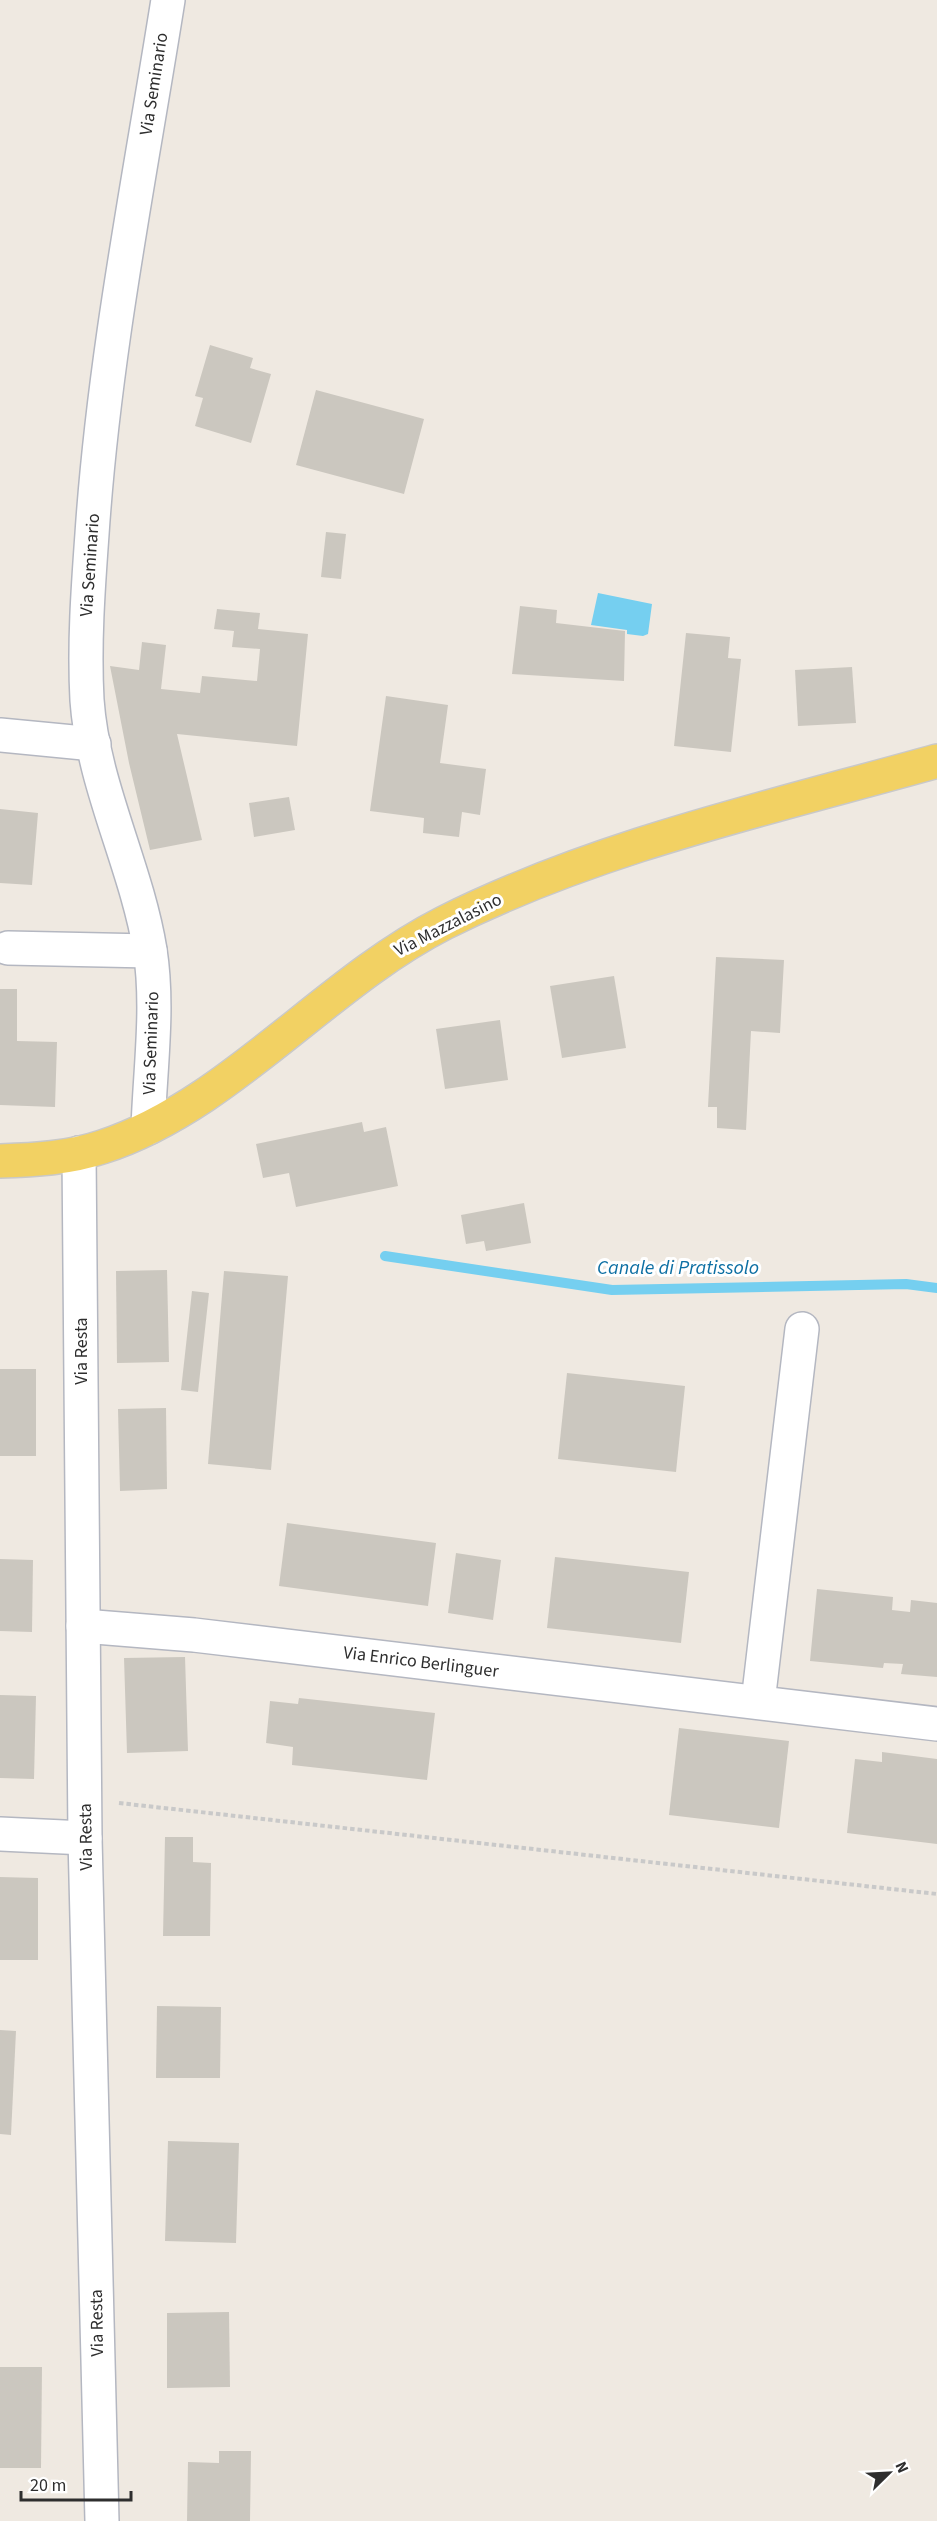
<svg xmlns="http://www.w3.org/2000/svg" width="937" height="2521" font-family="'Source Sans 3',sans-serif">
  <rect width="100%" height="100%" fill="#efe9e1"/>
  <!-- water -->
  <polygon fill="#75cff0" points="598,593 652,604 648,634 643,636 627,634 627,630 591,625"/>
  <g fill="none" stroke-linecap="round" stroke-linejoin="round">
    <!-- stream -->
    <polyline stroke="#75cff0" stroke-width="10" points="385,1256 612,1290 906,1284 937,1288"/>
  </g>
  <!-- building -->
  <g fill="#cbc7bf">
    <polygon points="210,345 253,358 250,368 271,374 251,443 195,426 203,398 195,396"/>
    <polygon points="316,390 424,419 404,494 296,465"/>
    <polygon points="326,532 346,534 341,579 321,577"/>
    <polygon points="520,606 557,610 556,623 625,631 624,681 512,674"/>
    <polygon points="217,609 260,613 258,629 308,634 297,746 177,734 202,840 150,850 129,763 110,666 139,670 142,642 166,645 161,689 200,693 202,676 257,681 260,649 232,647 234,631 214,629"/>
    <polygon points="686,633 730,637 728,658 741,659 731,752 674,746"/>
    <polygon points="852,667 856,723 798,726 795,670"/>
    <polygon points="386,696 448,705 440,763 486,769 480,815 462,812 459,837 423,833 424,818 370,811"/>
    <polygon points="289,797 295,830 254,837 249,803"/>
    <polygon points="0,809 38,813 32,885 0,883"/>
    <polygon points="716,957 784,960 780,1033 751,1031 746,1130 717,1128 717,1107 708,1107"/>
    <polygon points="614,976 626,1048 562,1058 550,986"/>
    <polygon points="0,989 17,989 17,1041 57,1042 55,1107 0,1105"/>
    <polygon points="500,1020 508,1080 445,1089 436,1029"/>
    <polygon points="362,1122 364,1132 386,1127 398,1186 296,1207 289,1173 263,1178 256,1144"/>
    <polygon points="524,1203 531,1243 486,1251 484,1241 466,1244 461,1215"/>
    <polygon points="167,1270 169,1362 117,1363 116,1271"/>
    <polygon points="224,1271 288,1276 271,1470 208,1464"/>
    <polygon points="192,1291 209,1293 198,1392 181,1390"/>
    <rect x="0" y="1369" width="36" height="87"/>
    <polygon points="567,1373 685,1386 676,1472 558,1459"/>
    <polygon points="166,1408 167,1489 120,1491 118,1409"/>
    <polygon points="287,1523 436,1543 428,1606 279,1586"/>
    <polygon points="456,1553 501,1560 493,1620 448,1613"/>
    <polygon points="555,1557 689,1572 681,1643 547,1628"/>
    <polygon points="0,1559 33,1560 32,1632 0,1631"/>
    <polygon points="817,1589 893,1597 892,1610 910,1612 911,1600 937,1603 937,1677 901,1674 903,1664 884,1663 883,1668 810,1661"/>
    <polygon points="185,1657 188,1751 127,1753 124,1658"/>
    <polygon points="0,1695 36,1696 34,1779 0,1778"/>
    <polygon points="299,1698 435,1713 427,1780 292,1765 293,1747 266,1743 270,1701 298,1704"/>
    <polygon points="679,1728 789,1741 779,1828 669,1815"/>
    <polygon points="882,1752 937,1759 937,1844 847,1833 855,1759 882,1762"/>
    <polygon points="165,1837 193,1837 193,1862 211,1863 210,1936 163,1936"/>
    <polygon points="0,1877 38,1878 38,1960 0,1960"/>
    <polygon points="157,2006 221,2007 220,2078 156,2078"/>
    <polygon points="0,2030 16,2031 11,2135 0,2134"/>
    <polygon points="168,2141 239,2143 236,2243 165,2241"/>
    <polygon points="229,2312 230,2387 167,2388 167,2313"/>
    <polygon points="0,2367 42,2367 41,2468 0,2468"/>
    <polygon points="219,2451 251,2451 250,2521 187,2521 188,2462 219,2463"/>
  </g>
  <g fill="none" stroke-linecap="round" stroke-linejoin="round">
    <defs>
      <g id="minor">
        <polyline points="0,735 94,744"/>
        <polyline points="8,948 150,951"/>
        <path d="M148 1128C150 1070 159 1007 150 950 136 865 93 786 87 700 84 644 88 589 92 534 104 354 140 177 168 0"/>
        <polyline points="79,1153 85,1838 102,2521"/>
        <polyline points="83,1626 194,1635 937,1724"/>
        <polyline points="758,1702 802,1329"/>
        <polyline points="0,1834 85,1838"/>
      </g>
      <path id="major" d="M0 1161C35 1160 69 1158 102 1147 229 1106 324 984 444 923 597 846 773 807 937 761"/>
    </defs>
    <!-- minor casing -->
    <use href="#minor" stroke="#b4b7c1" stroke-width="36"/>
    <!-- major casing -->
    <use href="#major" stroke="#c9c9c9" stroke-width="36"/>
    <!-- path -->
    <polyline stroke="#c9c9c9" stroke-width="4" stroke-dasharray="4.5 3" stroke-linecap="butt" points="119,1803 937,1894"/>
    <!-- minor -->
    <use href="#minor" stroke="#fff" stroke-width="33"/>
    <!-- major -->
    <use href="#major" stroke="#f2d163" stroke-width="33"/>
  </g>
  <g text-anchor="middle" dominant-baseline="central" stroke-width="6" stroke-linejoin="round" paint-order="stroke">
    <!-- street labels -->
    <g font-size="18" fill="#2e2e2e" stroke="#fff">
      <text transform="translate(154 84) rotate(-81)">Via Seminario</text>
      <text transform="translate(90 565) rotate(-86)">Via Seminario</text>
      <text transform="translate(448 925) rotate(-27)">Via Mazzalasino</text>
      <text transform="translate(151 1043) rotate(-88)">Via Seminario</text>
      <text transform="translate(81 1351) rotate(-90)">Via Resta</text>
      <text transform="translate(421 1662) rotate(7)">Via Enrico Berlinguer</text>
      <text transform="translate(86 1837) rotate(-91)">Via Resta</text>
      <text transform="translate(97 2323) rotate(-91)">Via Resta</text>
    </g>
    <!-- water labels -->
    <g font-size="20" font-style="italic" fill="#0d6fa3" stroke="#fff">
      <text x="678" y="1268">Canale di Pratissolo</text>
    </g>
  </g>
  <!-- north arrow -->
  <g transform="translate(889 2473) rotate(66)" stroke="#ffffff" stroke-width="4.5" paint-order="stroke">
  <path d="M0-4.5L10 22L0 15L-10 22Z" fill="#2e2e2e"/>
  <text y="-9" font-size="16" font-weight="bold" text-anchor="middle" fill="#2e2e2e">N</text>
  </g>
  <!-- scale -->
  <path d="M21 2491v9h110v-9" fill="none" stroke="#2e2e2e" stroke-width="3"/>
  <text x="30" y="2491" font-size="18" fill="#2e2e2e" stroke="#ffffff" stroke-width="4.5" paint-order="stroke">20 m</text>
</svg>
